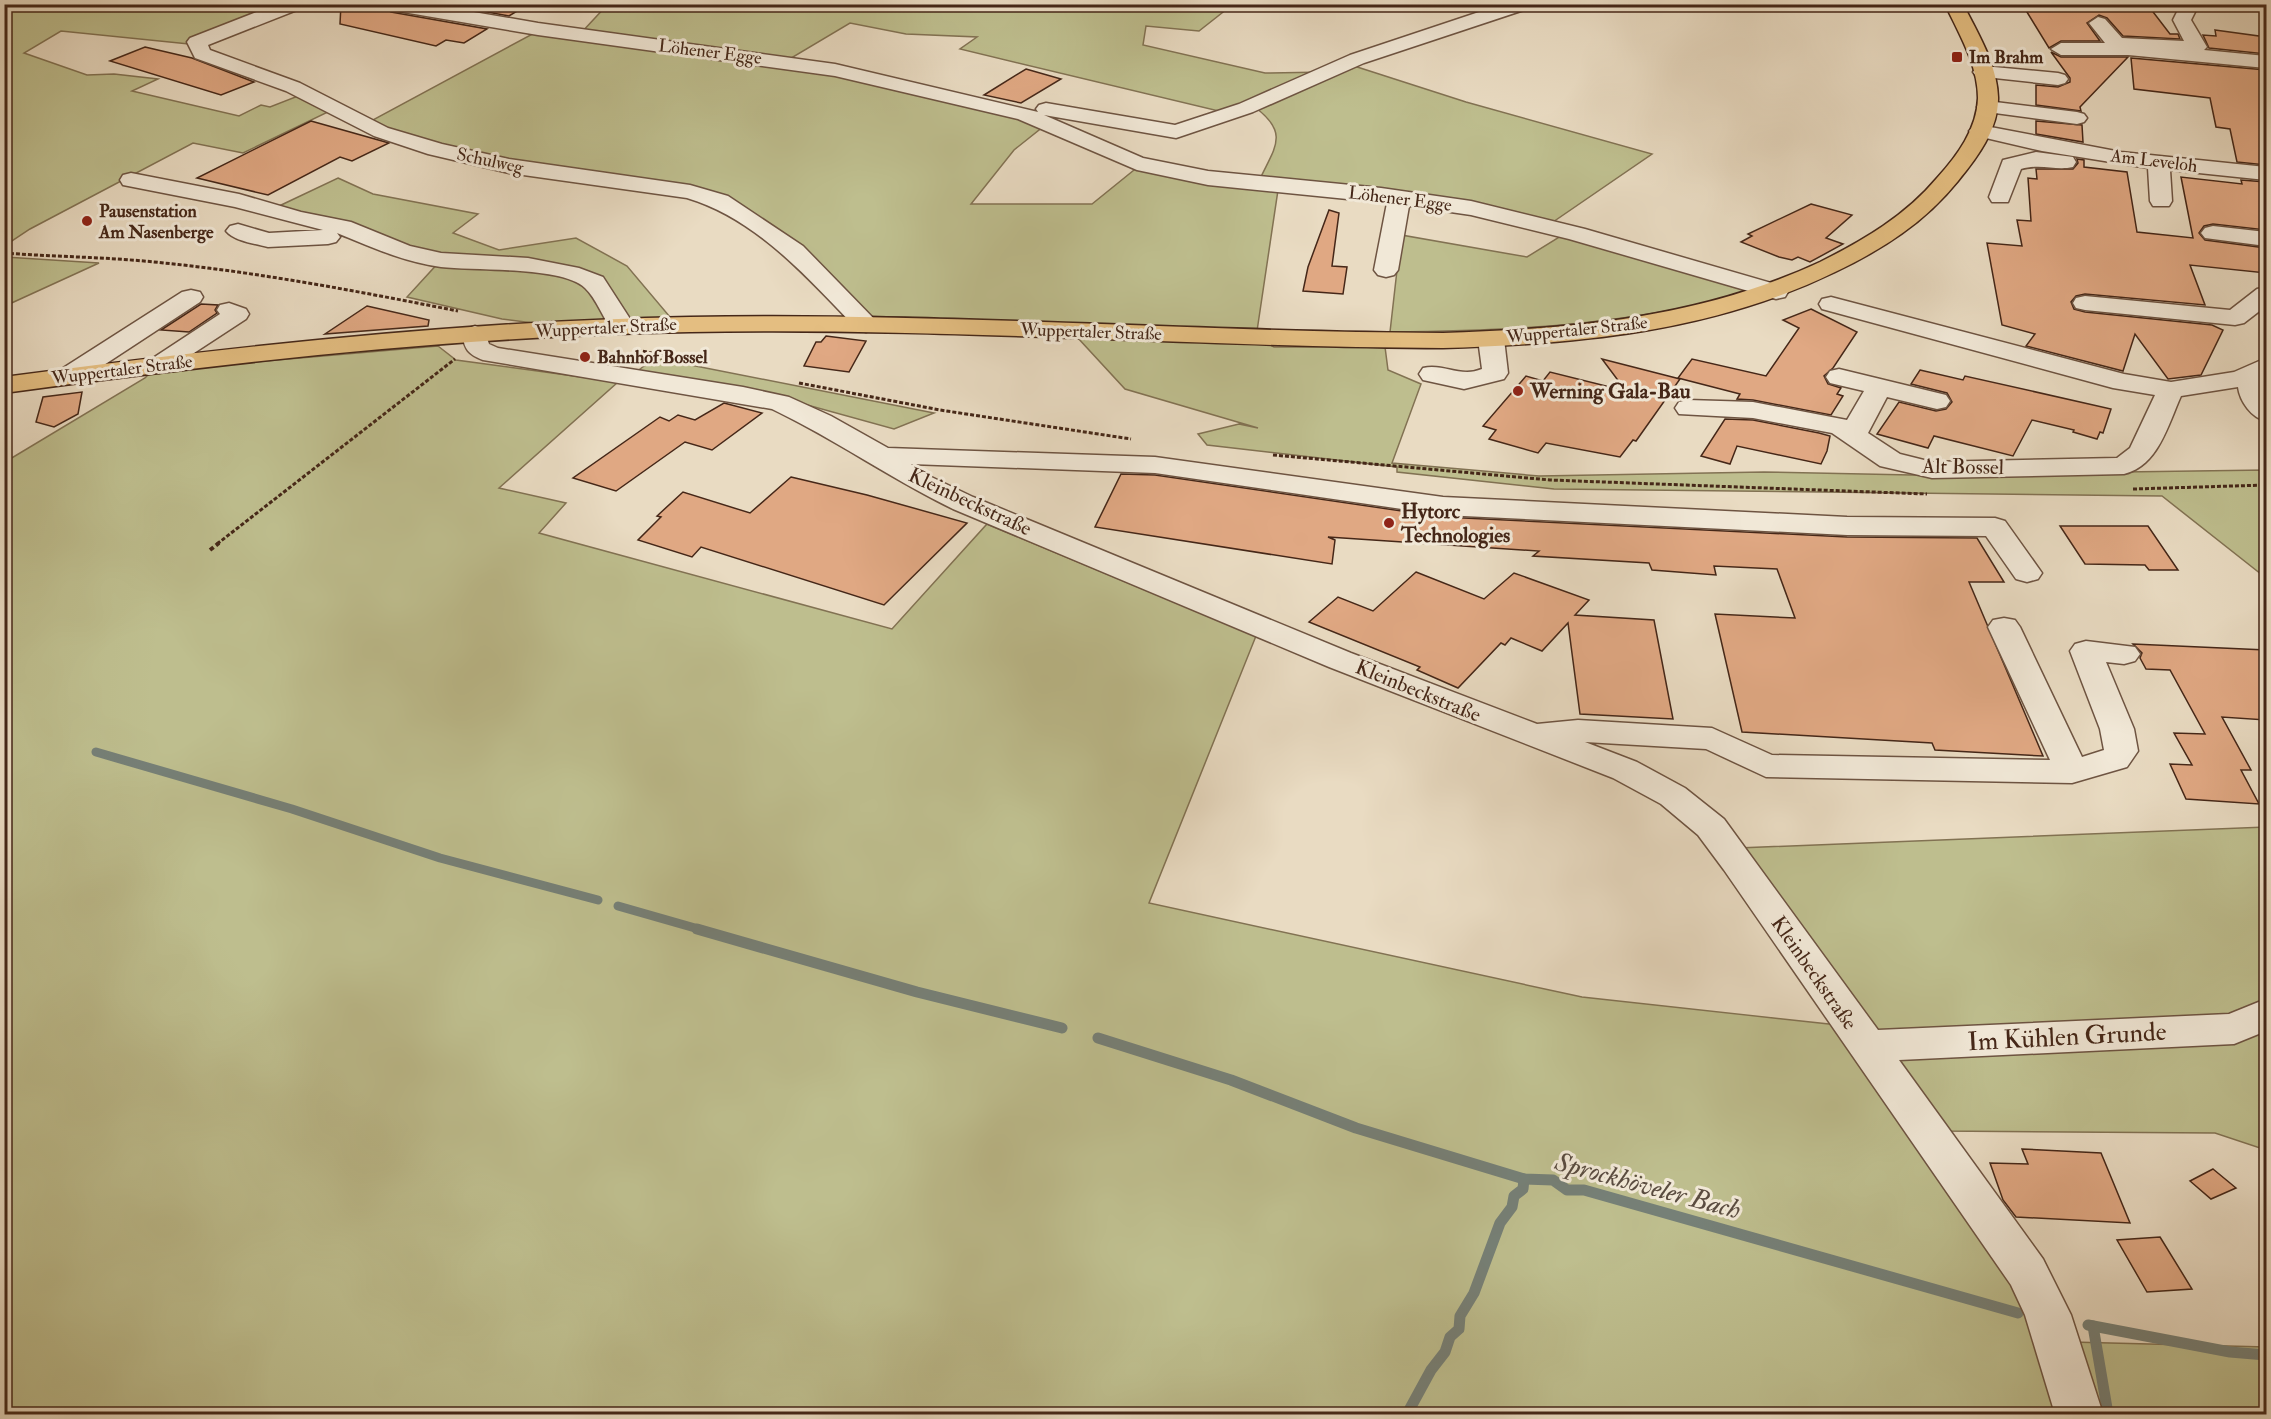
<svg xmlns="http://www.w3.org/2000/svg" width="2271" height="1419" font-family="'IM FELL Double Pica',serif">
  <rect width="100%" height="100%" fill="#e9dbc2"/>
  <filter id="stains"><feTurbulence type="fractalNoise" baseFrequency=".00333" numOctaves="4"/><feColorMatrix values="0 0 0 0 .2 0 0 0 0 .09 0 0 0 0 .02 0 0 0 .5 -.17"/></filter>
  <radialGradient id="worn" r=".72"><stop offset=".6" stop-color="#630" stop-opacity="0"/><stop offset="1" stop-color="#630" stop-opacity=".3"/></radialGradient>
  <!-- green -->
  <g fill="#bebe8e" stroke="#827253" stroke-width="1.5">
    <polygon points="608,4 1232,5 1199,31 1146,26 1143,45 1265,73 1326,72 1227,113 960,49 977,37 906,34 850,23 788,60 581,33"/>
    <polygon points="5,5 290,5 189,44 61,31 24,53 87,75 114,74 158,79 132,91 239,116 261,105 270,107 303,94 330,111 243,153 193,143 30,229 9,243 9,249 5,249"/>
    <polygon points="538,31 788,64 921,91 1044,126 1014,150 971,204 1092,204 1139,166 1278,190 1257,331 867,316 723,199 440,148 369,122"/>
    <path d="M1351 65 1466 102 1652 154 1550 224 1259 181C1274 148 1290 134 1256 108Z"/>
    <polygon points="338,178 373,194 478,214 453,233 499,250 576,238 627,266 670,317 541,324 502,319 407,297 440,261 277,207"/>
    <path d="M1564 234 1753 291C1634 325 1513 331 1390 332L1401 235 1527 257Z"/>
    <polygon points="5,257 99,263 5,306"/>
    <polygon points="1077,337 1265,342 1274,347 1385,347 1388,370 1421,384 1392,463 1539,476 1764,472 1912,475 2266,470 2266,578 2162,496 1554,489 1397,472 1397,467 1207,445 1198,434 1239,424 1258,428 1125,389"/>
    <polygon points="438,346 456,360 618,382 499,488 566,503 539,533 892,629 987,524 1256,636 1149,903 1582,997 1838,1025 2016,1289 2060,1414 5,1414 5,462 145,378 152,371"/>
    <polygon points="655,358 934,413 894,429 782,398 632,375"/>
    <polygon points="2266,827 2266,1150 2215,1133 1939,1131 1739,848"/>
    <polygon points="2071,1342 2266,1347 2266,1414 2101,1414"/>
  </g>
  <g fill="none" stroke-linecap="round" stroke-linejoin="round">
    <!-- stream-far1 -->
    <g stroke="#768077" stroke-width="9">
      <polyline points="96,752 292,809 440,858 598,900"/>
      <polyline points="618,906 702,930"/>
    </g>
    <!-- stream -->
    <g stroke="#768077" stroke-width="11">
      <polyline points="697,929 917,992 1062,1028"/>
      <polyline points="1098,1038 1231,1080 1356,1128 1524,1179 1553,1180 1567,1190 1584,1190 2018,1313"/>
      <polyline points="2088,1325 2230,1352 2266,1355"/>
      <polyline points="2093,1326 2108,1414"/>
      <polyline points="1407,1414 1431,1370 1445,1352 1450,1337 1459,1329 1460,1316 1474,1293 1500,1223 1512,1207 1514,1196 1523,1189 1524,1179"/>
    </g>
  </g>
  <!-- building -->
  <g fill="#e0a883" stroke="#452718" stroke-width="1.5">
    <polygon points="341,4 380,4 391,12 487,29 464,43 446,40 436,46 340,24"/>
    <polygon points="443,4 481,4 519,10 509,16"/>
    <polygon points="2022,4 2147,4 2170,34 2178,34 2180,39 2123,36 2107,18 2099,15 2087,23 2100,41 2061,41 2049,48"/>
    <polygon points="2215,30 2266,37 2266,54 2209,48 2203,35 2216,36"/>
    <polygon points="145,47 192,58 254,82 221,95 110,61"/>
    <polygon points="2051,52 2061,57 2128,57 2080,107 2081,111 2036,105 2036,85 2058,87 2070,82 2070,78"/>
    <polygon points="2131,58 2266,70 2266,165 2237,162 2230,129 2216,127 2210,98 2134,89"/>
    <polygon points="1026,69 1061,79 1021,103 984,95"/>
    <polygon points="311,121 389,143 352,161 340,157 268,195 197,178"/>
    <polygon points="2036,121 2082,125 2083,142 2036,134"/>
    <polygon points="2077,159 2084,160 2084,167 2127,172 2137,232 2193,238 2181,177 2242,184 2241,180 2266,182 2266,230 2213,224 2204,226 2199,233 2205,240 2266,248 2266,273 2190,265 2205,305 2085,294 2076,296 2071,302 2074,309 2085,312 2212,325 2223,330 2201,375 2168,379 2135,334 2123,371 2026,346 2035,334 2002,325 1987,243 2022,246 2017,220 2031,221 2028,178 2037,179 2036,169 2073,169 2078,163"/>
    <polygon points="1811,204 1852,215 1826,238 1843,244 1810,262 1798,257 1792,260 1779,257 1741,242 1752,236 1748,234"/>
    <polygon points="1329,210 1339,213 1332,266 1347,267 1343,294 1303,291 1308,267"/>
    <polygon points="201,304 218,305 215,310 217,313 189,332 161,330"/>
    <polygon points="367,306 429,320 428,326 325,334"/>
    <polygon points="1811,309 1857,332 1833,368 1824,376 1828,384 1841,388 1837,394 1843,396 1831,415 1753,400 1737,399 1740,394 1678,378 1692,359 1766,376 1799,328 1783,320"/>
    <polygon points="826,336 866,341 849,372 804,366 816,342 821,342"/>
    <polygon points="1602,359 1680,379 1636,441 1633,440 1620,457 1546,443 1538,453 1489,439 1496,430 1483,426 1526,376 1543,381 1550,372 1626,391"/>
    <polygon points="1920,370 1963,380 1965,376 2111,409 2103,433 2100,432 2097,439 2073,432 2074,430 2032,420 2013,456 1934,436 1928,448 1877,434 1899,402 1936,411 1946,409 1952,402 1947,393 1911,384"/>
    <polygon points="82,392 78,414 54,427 36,422 43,397"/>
    <polygon points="724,403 762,413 712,450 685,442 616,491 573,478 660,417 669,421 678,415 695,420"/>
    <polygon points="1725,419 1753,420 1819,433 1830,436 1827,451 1821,464 1737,446 1730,464 1701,456"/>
    <polygon points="1121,474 1155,475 1443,517 1847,537 1977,538 2004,582 1969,582 2043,756 1935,750 1932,743 1742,732 1715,614 1795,618 1777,569 1714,566 1716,575 1652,570 1649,563 1533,556 1539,551 1328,537 1335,540 1332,564 1095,527"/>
    <polygon points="791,477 867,495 967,523 884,605 701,547 692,557 638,540 661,517 657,516 683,492 750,513"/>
    <polygon points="2060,526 2148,526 2178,570 2149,570 2145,565 2085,564"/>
    <polygon points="1416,572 1484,599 1514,573 1589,600 1575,615 1654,620 1673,719 1580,714 1568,623 1542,651 1511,638 1505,645 1501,643 1458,688 1417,670 1420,667 1309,622 1338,597 1373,611"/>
    <polygon points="2133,644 2266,650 2266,720 2222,717 2251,770 2241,770 2259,804 2186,799 2170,764 2192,765 2174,733 2205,734 2170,670 2146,669 2140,658 2142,653"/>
    <polygon points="2022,1149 2101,1153 2130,1223 2016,1217 2003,1200 1990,1163 2028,1164"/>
    <polygon points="2213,1169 2236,1188 2211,1199 2190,1181"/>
    <polygon points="2160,1237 2192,1289 2147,1292 2117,1240"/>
  </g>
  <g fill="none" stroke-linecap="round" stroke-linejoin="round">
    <defs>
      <g id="minor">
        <path d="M277 4H304L302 8 208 45 210 50 300 83 388 128 442 144 509 159 690 185 728 196 803 246 879 324 875 329 866 332 857 329C808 278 757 219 687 198L509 173 428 154 374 136 286 91 195 58 187 42 190 38Z"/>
        <polygon points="382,4 427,4 538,23 835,64 1038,112 1036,109 1039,105 1046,103 1175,125 1239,104 1350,55 1503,4 1532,4 1530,8 1364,63 1253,112 1176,138 1044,115 1143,158 1208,171 1381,188 1471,201 1585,229 1785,287 1788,292 1785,297 1776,299 1569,239 1471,215 1409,206 1398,270 1394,275 1386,277 1378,275 1374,270 1387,203 1208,185 1137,170 1018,119 835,76 538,35 391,10"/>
        <polygon points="2181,4 2199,4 2191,20 2207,47 2204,50 2266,56 2266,68 2128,55 2061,55 2051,49 2061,43 2105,43 2089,23 2098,17 2105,19 2122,38 2184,41 2173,20"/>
        <polygon points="1983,66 2058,73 2065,75 2068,79 2065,83 2058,85 1976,76 1973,72 1976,68"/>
        <polygon points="1987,101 2077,112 2084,114 2087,118 2084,122 2077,124 1980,111 1977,107 1980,103"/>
        <polygon points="1980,125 2121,152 2266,167 2266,180 2170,170 2172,201 2169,206 2153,206 2150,201 2148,168 2042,151 1973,135 1969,131 1973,127"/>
        <path d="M2036 152 2073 157 2076 162 2073 167C2055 171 2042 163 2021 169L2008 202H1992L1989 197 2003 160Z"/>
        <path d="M131 173 239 194 301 212 351 222 410 246 441 253 528 258 579 268 603 277 634 325 630 330 621 333 612 330C603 318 596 298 585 288 563 266 473 271 441 267 404 262 371 247 337 233L340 237 336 242 328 244 268 247C256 244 234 241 226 231L230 226 238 224 269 233 323 230 235 207 123 185 120 180 123 175Z"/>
        <polygon points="2213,226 2266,232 2266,246 2205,238 2201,233 2205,228"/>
        <polygon points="2266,287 2266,306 2244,323 2235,325 2085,310 2076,308 2073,303 2076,298 2085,296 2230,310 2257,289"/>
        <polygon points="191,290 200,292 203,297 200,302 78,382 69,384 60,382 56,376 60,370 182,292"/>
        <path d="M1831 297 2124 374 2171 382 2234 372 2266 358V390L2264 389 2266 421C2252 418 2240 402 2238 387L2181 396C2168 425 2158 466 2124 474L1932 478 1880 466 1832 433 1753 418 1679 414 1675 408 1679 402 1688 400 1753 402 1847 420 1864 391 1830 383 1826 377 1830 371 1839 369 1946 395 1950 401 1946 407 1937 409 1887 397 1868 433 1900 454 1932 462 2117 458 2130 448 2155 395 2113 388 1822 309 1819 304 1822 299Z"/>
        <polygon points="229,303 246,309 249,314 246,319 168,370 159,373 150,370 146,365 150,360 220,314 217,310 220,305"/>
        <path d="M475 326 484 329 489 344 498 348 743 387 789 397 831 416 888 448 1155 457 1443 497 1847 517 1995 518 2005 521 2042 573 2038 579 2027 582 2016 579 1986 536 1847 535 1443 515 1155 473 911 464 923 473 973 497 1351 653 1537 724 1578 720 1712 728 1772 755 2050 760 1988 627 1993 620 2004 618 2015 620 2020 627 2082 757 2104 750 2100 729 2070 651 2075 644 2086 641 2135 647 2140 654 2135 661 2124 664 2106 662 2134 729 2138 751 2127 767 2072 783 1766 777 1706 749 1585 742 1637 762 1685 788 1724 819 1878 1030 2229 1014 2266 999V1031L2234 1044 1899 1060 2043 1259 2071 1315 2103 1414H2055L2025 1315 2011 1285 1724 870 1698 835 1661 804 1613 778 1329 667 953 509C891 479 835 439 772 409L483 360C468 354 465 350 462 334L466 329Z"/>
        <path d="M1491 331 1500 334 1504 339 1508 373 1504 379 1464 389 1423 380 1419 374 1423 368C1443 363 1461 378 1482 369L1478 339 1482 334Z"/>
      </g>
      <path id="major" d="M1945 4H1963C1978 34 1997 64 1998 97 1999 129 1977 158 1958 181 1924 223 1883 249 1835 272 1712 332 1578 344 1443 348 1192 347 941 327 690 332 461 336 231 362 4 393V377C231 347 461 321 690 317 941 312 1192 332 1443 333 1573 329 1700 318 1820 262 1864 240 1905 216 1937 178 1957 156 1977 129 1978 98 1978 65 1959 34 1945 4Z"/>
    </defs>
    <!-- minor casing -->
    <use href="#minor" stroke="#6e5442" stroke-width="3"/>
    <!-- major casing -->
    <use href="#major" stroke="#452718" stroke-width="3"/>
    <!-- path-far1 -->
    <g stroke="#452718" stroke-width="3" stroke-dasharray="4 2" stroke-linecap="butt">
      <path d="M4 253C57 257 111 257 164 263 263 273 361 292 458 311"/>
      <polyline points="637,350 680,359"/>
      <polyline points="799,383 940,410 1131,439"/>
      <polyline points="1273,455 1550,480 1927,494"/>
      <polyline points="2133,489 2266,485"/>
      <polyline points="217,544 455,359"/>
    </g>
    <!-- path -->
    <polyline stroke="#452718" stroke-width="4" stroke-dasharray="4.5 3" stroke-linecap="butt" points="210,550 219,543"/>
    <!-- minor -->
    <use href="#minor" fill="#f1e8d7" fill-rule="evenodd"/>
    <!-- major -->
    <use href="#major" fill="#e4be81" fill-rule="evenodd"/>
  </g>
  <!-- markers -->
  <g fill="#8f2418" stroke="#f1e8d7" stroke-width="2">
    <rect x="1951" y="51" width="12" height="12" rx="3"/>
    <circle cx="87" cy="221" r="6"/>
    <circle cx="585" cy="357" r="6"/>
    <circle cx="1518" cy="391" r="6"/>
    <circle cx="1389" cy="523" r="6"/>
  </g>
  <g text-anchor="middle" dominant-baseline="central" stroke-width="6" stroke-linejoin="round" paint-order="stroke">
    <!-- far-street labels -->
    <g font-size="18" fill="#452718" stroke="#f1e8d7">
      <text transform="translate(710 52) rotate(7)">Löhener Egge</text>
      <text transform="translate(490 161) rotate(12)">Schulweg</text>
      <text transform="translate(2154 161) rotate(7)">Am Leveloh</text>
      <text transform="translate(1400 199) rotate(7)">Löhener Egge</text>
      <text transform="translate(606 328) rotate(-3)">Wuppertaler Straße</text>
      <text transform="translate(1577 330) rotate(-6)">Wuppertaler Straße</text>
      <text transform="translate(1091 332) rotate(2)">Wuppertaler Straße</text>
      <text transform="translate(122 370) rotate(-7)">Wuppertaler Straße</text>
    </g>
    <!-- far-poi labels -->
    <g font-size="18" font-weight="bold" fill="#452718" stroke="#f1e8d7" text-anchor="start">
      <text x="1969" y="57">Im Brahm</text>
      <text x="99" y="211">Pausenstation<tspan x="99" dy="21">Am Nasenberge</tspan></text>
      <text x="597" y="357">Bahnhof Bossel</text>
    </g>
    <!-- poi labels -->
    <g font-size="21" font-weight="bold" fill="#452718" stroke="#f1e8d7" text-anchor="start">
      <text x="1530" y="391">Werning Gala-Bau</text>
      <text x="1401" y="511">Hytorc<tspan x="1401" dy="24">Technologies</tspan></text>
    </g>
    <!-- street labels -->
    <g font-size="21" fill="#452718" stroke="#f1e8d7">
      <text transform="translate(1963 467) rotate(1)">Alt Bossel</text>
      <text transform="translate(970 502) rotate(25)">Kleinbeckstraße</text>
      <text transform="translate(1418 691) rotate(22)">Kleinbeckstraße</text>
      <text transform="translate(1814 973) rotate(55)">Kleinbeckstraße</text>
    </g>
    <!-- near-street labels -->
    <g font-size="26" fill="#452718" stroke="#f1e8d7">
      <text transform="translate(2067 1037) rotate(-3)">Im Kühlen Grunde</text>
    </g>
    <!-- near-water labels -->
    <g font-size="27" font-style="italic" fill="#5a4c40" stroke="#f1e8d7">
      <text transform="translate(1648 1186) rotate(15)">Sprockhöveler Bach</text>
    </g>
  </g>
  <!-- margin -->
  <rect width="2271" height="1419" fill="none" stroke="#e9dbc2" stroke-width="24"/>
  <rect x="6" y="6" width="2259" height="1407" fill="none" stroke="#452718" stroke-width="3"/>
  <rect x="12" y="12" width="2247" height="1395" fill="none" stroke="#452718" stroke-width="1.5"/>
  <rect width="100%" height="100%" filter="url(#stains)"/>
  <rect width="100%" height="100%" fill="url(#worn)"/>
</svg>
